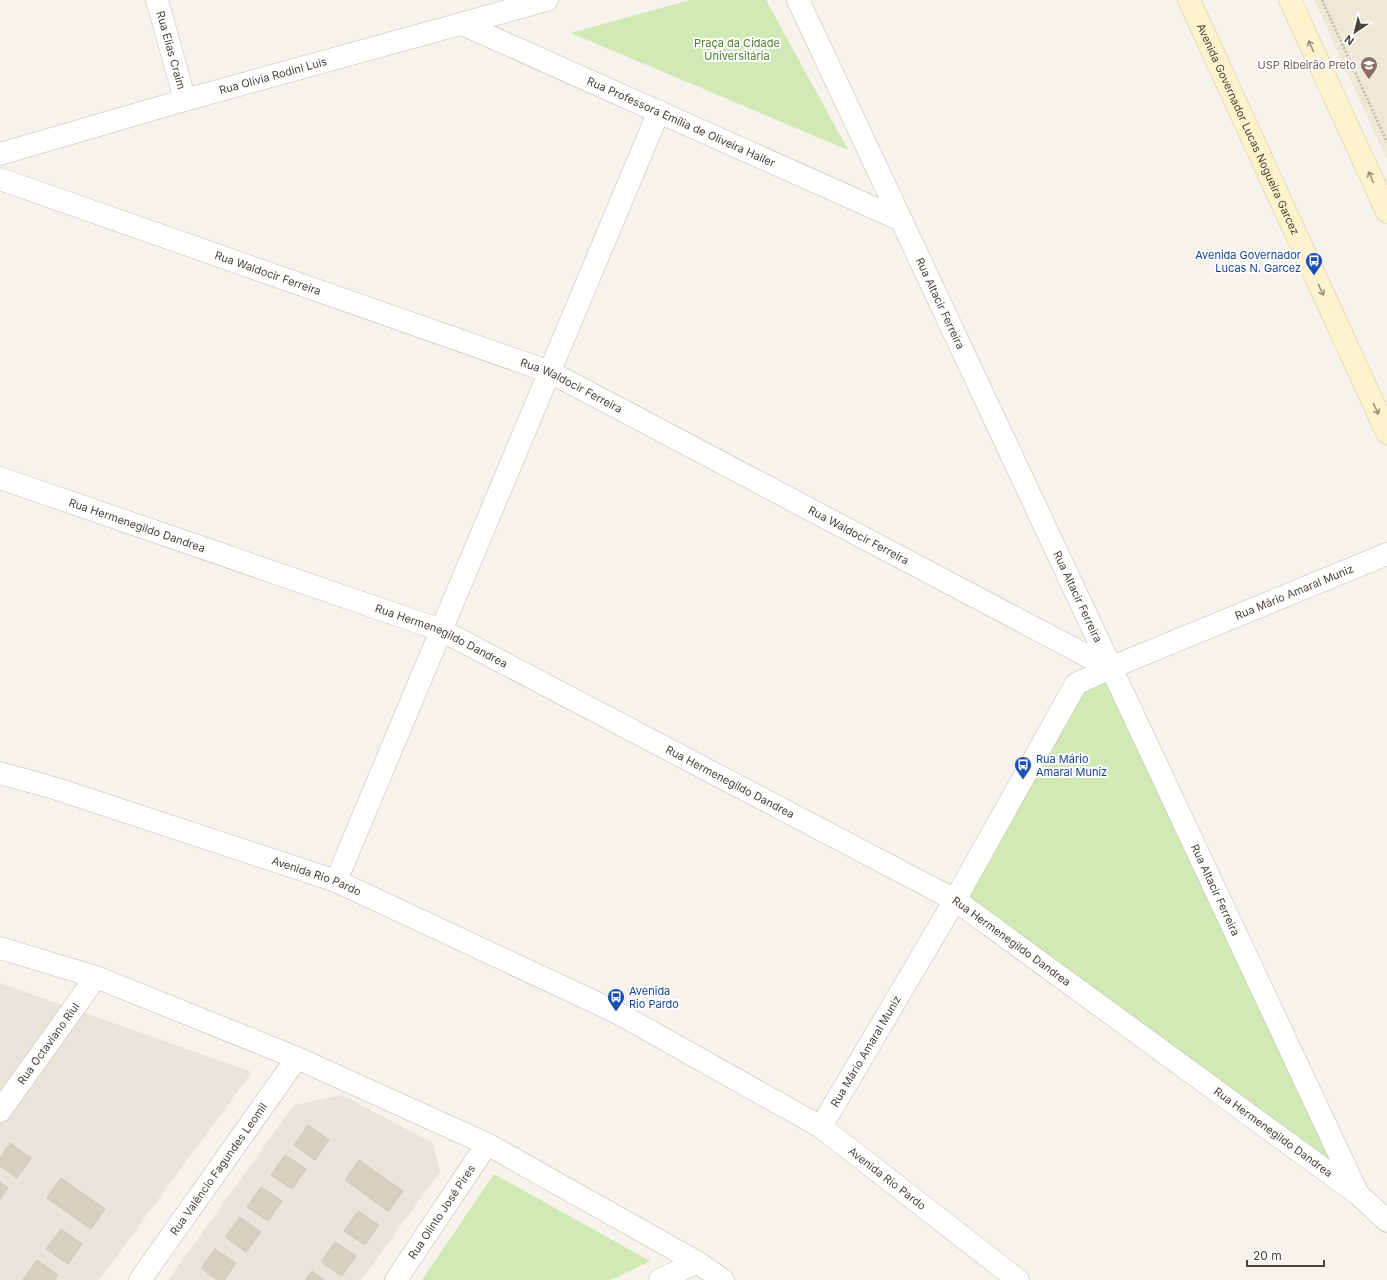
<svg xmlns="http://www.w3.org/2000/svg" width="1387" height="1280" font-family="Inter,sans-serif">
  <rect width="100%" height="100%" fill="#f6f3ec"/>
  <!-- residential -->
  <g fill="#eae5da">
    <polygon points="0,983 252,1072 99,1280 0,1280"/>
    <polygon points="342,1095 433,1143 440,1172 361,1280 168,1280 294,1105"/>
  </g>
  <!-- education -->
  <polygon fill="#efe8d6" points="1314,0 1387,0 1387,160"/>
  <!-- green -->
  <g fill="#d1e9b5">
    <polygon points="690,0 766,0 848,150 571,33"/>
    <polygon points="1108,672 1350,1182 959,899 1078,686"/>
    <polygon points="494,1174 650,1261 611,1280 422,1280"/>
  </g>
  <!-- building -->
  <g fill="#d8cfc1" stroke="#d3c7b4">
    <polygon points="308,1125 329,1140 315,1160 294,1145"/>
    <polygon points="10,1143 31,1158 17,1178 0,1166 0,1158"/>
    <polygon points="285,1155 306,1169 292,1189 271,1175"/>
    <polygon points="359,1160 403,1191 388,1211 345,1180"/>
    <polygon points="61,1178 105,1209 91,1229 47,1198"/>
    <polygon points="0,1182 8,1188 0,1199"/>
    <polygon points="261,1187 282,1201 268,1221 247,1207"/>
    <polygon points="358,1211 379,1225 365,1245 344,1231"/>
    <polygon points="240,1217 261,1232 246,1252 225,1237"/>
    <polygon points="61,1229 82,1244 68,1264 46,1249"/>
    <polygon points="335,1242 356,1256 342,1276 321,1262"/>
    <polygon points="215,1249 236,1263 224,1280 217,1280 201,1268"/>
    <polygon points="37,1260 58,1275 54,1280 23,1280"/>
    <polygon points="312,1271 324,1280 305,1280"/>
  </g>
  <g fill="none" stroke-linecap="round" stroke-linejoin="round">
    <defs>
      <g id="street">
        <path id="s1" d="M157 0 185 100"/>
        <path id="s2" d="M798 0 1357 1192"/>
        <path id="s3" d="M462 24 901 220"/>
        <path id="s4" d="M0 154 185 100 547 0"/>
        <path id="s5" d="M0 179 550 372 1110 668"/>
        <path id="s6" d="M0 478 441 630 955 900 1358 1194 1387 1221"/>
        <path id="s7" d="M0 773 54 788 336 881 616 1012 821 1127 1018 1280"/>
        <polyline points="336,881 659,111"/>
        <polyline points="0,948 96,977 297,1058 487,1144 697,1262 723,1280"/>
        <path id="s8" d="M0 1111 96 977"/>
        <path id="s9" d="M821 1127 955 900 1076 684 1110 668 1387 554"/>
        <path id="s10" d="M140 1280 297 1058"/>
        <path id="s11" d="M396 1280 487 1144"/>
        <polyline points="660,1280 697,1262"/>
      </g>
      <g id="secondary">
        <path id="s12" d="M1189 0 1387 433"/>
        <polyline points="1290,0 1387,212"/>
      </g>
    </defs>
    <!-- street casing -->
    <use href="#street" stroke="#c2bbae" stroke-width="23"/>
    <!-- secondary casing -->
    <use href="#secondary" stroke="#d5c79b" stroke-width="23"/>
    <!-- path -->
    <polyline stroke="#c3b79f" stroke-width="2.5" stroke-dasharray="2 2" stroke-linecap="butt" points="1322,0 1387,142"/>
    <!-- street -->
    <use href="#street" stroke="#fff" stroke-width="22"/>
    <!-- secondary -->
    <use href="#secondary" stroke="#fff3cd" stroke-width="22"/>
  </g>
  <!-- one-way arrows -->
  <defs><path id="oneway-shaft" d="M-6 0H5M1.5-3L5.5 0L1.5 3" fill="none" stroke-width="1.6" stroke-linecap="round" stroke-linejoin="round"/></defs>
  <g stroke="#9c937c">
    <use href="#oneway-shaft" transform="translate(1311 46) rotate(-114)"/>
    <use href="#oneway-shaft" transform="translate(1371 177) rotate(-114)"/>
    <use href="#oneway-shaft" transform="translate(1321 290) rotate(65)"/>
    <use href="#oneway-shaft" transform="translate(1376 409) rotate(65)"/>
  </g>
  <!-- icons -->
  <defs>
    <symbol id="university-pin" viewBox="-11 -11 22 30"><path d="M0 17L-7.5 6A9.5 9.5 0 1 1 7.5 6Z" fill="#8d6e63" stroke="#fff"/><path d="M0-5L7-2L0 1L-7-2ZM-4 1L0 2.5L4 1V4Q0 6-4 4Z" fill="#fff"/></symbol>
    <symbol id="bus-pin" viewBox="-11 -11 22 30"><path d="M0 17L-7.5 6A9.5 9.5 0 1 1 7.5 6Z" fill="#1a4fb4" stroke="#fff"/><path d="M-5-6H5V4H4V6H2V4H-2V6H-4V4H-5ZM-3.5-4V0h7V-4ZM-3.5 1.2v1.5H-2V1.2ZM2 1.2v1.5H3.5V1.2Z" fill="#fff"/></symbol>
  </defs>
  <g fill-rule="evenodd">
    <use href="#university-pin" x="1359" y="55" width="20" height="27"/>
    <use href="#bus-pin" x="1304" y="251" width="20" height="27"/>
    <use href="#bus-pin" x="1013" y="755" width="20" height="27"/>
    <use href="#bus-pin" x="606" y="987" width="20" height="27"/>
  </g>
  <g text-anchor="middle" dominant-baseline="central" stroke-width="4" stroke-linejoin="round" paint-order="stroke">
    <!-- park labels -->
    <g font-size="11" fill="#497e2b" stroke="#fff">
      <text x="737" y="43">Praça da Cidade<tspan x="737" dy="13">Universitária</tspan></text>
    </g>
    <!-- street labels -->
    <g font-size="11" fill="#4b4439" stroke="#fff">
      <text stroke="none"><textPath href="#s1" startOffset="52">Rua Elias Craim</textPath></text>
      <text stroke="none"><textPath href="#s4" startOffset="284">Rua Olívia Rodini Luis</textPath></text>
      <text stroke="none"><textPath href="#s3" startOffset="240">Rua Professora Emília de Oliveira Hailer</textPath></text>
      <text stroke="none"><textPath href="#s12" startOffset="142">Avenida Governador Lucas Nogueira Garcez</textPath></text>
      <text stroke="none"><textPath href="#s5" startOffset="284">Rua Waldocir Ferreira</textPath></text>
      <text stroke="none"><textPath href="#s2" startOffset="335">Rua Altacir Ferreira</textPath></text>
      <text stroke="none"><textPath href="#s5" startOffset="608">Rua Waldocir Ferreira</textPath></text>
      <text stroke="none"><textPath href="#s6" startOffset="145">Rua Hermenegildo Dandrea</textPath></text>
      <text stroke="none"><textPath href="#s5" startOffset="932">Rua Waldocir Ferreira</textPath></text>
      <text stroke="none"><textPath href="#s9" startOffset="748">Rua Mário Amaral Muniz</textPath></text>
      <text stroke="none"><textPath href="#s2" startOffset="659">Rua Altacir Ferreira</textPath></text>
      <text stroke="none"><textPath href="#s6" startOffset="469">Rua Hermenegildo Dandrea</textPath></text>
      <text stroke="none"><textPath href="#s6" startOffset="793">Rua Hermenegildo Dandrea</textPath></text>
      <text stroke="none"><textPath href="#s7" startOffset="333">Avenida Rio Pardo</textPath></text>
      <text stroke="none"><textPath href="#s2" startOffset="983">Rua Altacir Ferreira</textPath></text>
      <text stroke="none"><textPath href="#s6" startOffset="1117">Rua Hermenegildo Dandrea</textPath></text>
      <text stroke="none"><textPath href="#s8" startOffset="83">Rua Octaviano Riul</textPath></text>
      <text stroke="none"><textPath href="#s9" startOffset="88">Rua Mário Amaral Muniz</textPath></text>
      <text stroke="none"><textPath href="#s6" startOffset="1441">Rua Hermenegildo Dandrea</textPath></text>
      <text stroke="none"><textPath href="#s10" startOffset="136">Rua Valêncio Fagundes Leomil</textPath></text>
      <text stroke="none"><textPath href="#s7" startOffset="981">Avenida Rio Pardo</textPath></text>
      <text stroke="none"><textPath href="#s11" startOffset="82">Rua Olinto José Pires</textPath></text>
    </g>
    <!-- education labels -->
    <g font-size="11" fill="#785e54" stroke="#fff" text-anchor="end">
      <text x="1356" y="65">USP Ribeirão Preto</text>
    </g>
    <!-- transit labels -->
    <g font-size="11" fill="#164399" stroke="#fff" text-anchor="start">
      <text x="1301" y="255" text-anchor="end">Avenida Governador<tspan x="1301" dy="13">Lucas N. Garcez</tspan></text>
      <text x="1036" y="759">Rua Mário<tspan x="1036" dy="13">Amaral Muniz</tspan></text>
      <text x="629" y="991">Avenida<tspan x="629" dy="13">Rio Pardo</tspan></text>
    </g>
  </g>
  <!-- north arrow -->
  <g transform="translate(1355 32) rotate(215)" stroke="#ffffff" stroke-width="3" paint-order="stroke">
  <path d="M0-3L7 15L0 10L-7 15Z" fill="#4b4439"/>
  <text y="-6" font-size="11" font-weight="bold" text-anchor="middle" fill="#4b4439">N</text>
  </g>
  <!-- scale -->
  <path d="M1247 1260v6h77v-6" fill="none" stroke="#4b4439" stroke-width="2"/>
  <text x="1253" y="1260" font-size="12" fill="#4b4439" stroke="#ffffff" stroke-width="3" paint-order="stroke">20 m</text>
</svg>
